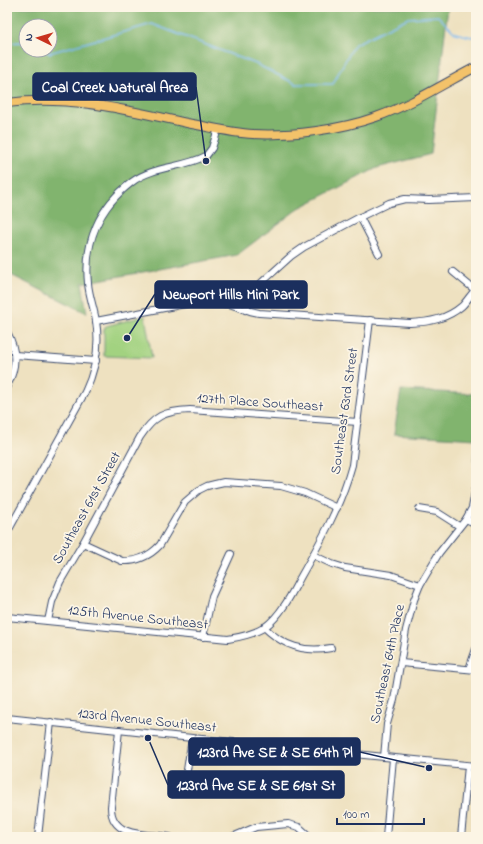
<svg xmlns="http://www.w3.org/2000/svg" width="483" height="844" font-family="'Indie Flower',sans-serif">
  <rect width="100%" height="100%" fill="#fcf5e5"/>
  <filter id="ink" filterUnits="userSpaceOnUse"><feTurbulence type="fractalNoise" baseFrequency=".025" numOctaves="2"/><feDisplacementMap in="SourceGraphic" scale="8" xChannelSelector="R" yChannelSelector="G"/><feConvolveMatrix kernelMatrix="1 2 1 2 8 2 1 2 1" color-interpolation-filters="sRGB"/></filter>
  <filter id="wash" filterUnits="userSpaceOnUse"><feTurbulence type="fractalNoise" baseFrequency=".012" numOctaves="4" result="noise"/><feDisplacementMap in="SourceGraphic" scale="16" xChannelSelector="R" yChannelSelector="G"/><feGaussianBlur stdDeviation="0.9" result="paint"/><feColorMatrix in="noise" values="0 0 0 0 0 0 0 0 0 0 0 0 0 0 0 0 0 1.4 0 .05"/><feComposite in="paint" operator="in"/></filter>
  <g filter="url(#wash)">
    <rect width="100%" height="100%" fill="#eee1c0"/>
    <!-- green -->
    <polygon fill="#a2d280" stroke="#5e806f" points="145,316 152,358 104,356 104,330 106,326"/>
    <!-- forest -->
    <g fill="#81b46e" stroke="#4e7266" fill-rule="evenodd">
      <path d="M7 7H448L431 154 377 168 299 208 237 255 82 283 87 313 7 273ZM26 26H50V50H26Z"/>
      <polygon points="401,390 476,394 476,461 473,461 476,439 394,434"/>
    </g>
    <g fill="none" stroke-linecap="round" stroke-linejoin="round">
      <!-- stream -->
      <g stroke="#7dbaf0" stroke-width="1.5">
        <polyline points="7,43 21,42 26,44"/>
        <polyline points="41,50 49,53 152,24 256,64 296,84 333,84 340,70 355,44 408,18 438,16 455,33 472,37 476,35"/>
      </g>
    </g>
  </g>
  <g filter="url(#ink)">
    <g fill="none" stroke-linecap="round" stroke-linejoin="round">
      <defs>
        <g id="minor">
          <polyline points="360,217 379,254"/>
          <polyline points="453,272 475,290"/>
          <polyline points="245,310 260,284 291,256 304,247 360,217 389,203 405,199 429,200 476,198"/>
          <path d="M96 321 201 301 229 304 250 311 259 313 410 323C430 322 447 319 462 306 467 301 471 294 476 289"/>
          <path d="M7 332C17 350 17 368 7 386"/>
          <polyline points="15,355 96,361"/>
          <polyline points="419,509 437,512 459,526"/>
          <polyline points="466,519 476,524"/>
          <path d="M7 533 85 392C96 369 100 346 96 321 94 308 89 296 88 283 84 242 99 207 132 182 153 166 183 168 206 156L212 148 218 129"/>
          <path d="M83 543 122 561C136 562 150 556 160 545L185 502 199 490 207 486 215 484 224 482 281 486 305 493 337 508"/>
          <polyline points="313,555 332,564 345,568 391,575 420,585"/>
          <path d="M7 617 228 639C241 637 254 634 265 627 281 615 291 595 300 578 321 541 341 505 352 465L370 320"/>
          <path d="M48 621 52 602 60 582 83 543 140 437C154 416 164 411 190 410L358 422"/>
          <path d="M264 627C283 646 304 653 331 648"/>
          <polyline points="203,637 212,596 231,554"/>
          <polyline points="401,663 476,670"/>
          <polyline points="469,669 476,649"/>
          <polyline points="7,718 192,738 476,766"/>
          <path d="M119 730 111 807C111 838 147 834 170 837"/>
          <polyline points="384,757 387,724 394,700 406,630 414,600 420,585 439,553 466,519 472,508 476,487"/>
          <polyline points="187,770 192,738"/>
          <polyline points="38,837 51,722"/>
          <polyline points="232,837 256,827 288,824 299,827 310,837"/>
          <polyline points="386,837 393,758"/>
          <polyline points="461,837 468,766"/>
        </g>
        <path id="major" d="M7 103C68 95 127 110 187 123 209 127 231 133 253 134 291 136 339 130 376 117 411 105 443 84 476 67"/>
      </defs>
      <!-- minor casing -->
      <use href="#minor" stroke="#3b4a6d" stroke-width="8"/>
      <!-- major casing -->
      <use href="#major" stroke="#3b4a6d" stroke-width="10"/>
      <!-- minor -->
      <use href="#minor" stroke="#fff" stroke-width="6"/>
      <!-- major -->
      <use href="#major" stroke="#f3c26a" stroke-width="8"/>
    </g>
  </g>
  <g text-anchor="middle" dominant-baseline="central" stroke-width="3.5" stroke-linejoin="round" paint-order="stroke">
    <!-- street labels -->
    <g font-size="14" fill="#1b2f5e" stroke="#fcf5e5">
      <text transform="translate(260 403) rotate(4)">127th Place Southeast</text>
      <text transform="translate(345 411) rotate(-82)">Southeast 63rd Street</text>
      <text transform="translate(87 508) rotate(-61)">Southeast 61st Street</text>
      <text transform="translate(138 618) rotate(6)">125th Avenue Southeast</text>
      <text transform="translate(388 664) rotate(-78)">Southeast 64th Place</text>
      <text transform="translate(147 721) rotate(6)">123rd Avenue Southeast</text>
    </g>
  </g>
  <!-- callouts -->
  <path fill="none" stroke="#1b2f5e" stroke-width="1.5" d="M206 161L196 87M127 338L155 294M429 768L360 752M148 738L168 785"/>
  <g fill="#1b2f5e" stroke="#fcf5e5" stroke-width="1.5">
    <circle cx="206" cy="161" r="4"/>
    <circle cx="127" cy="338" r="4"/>
    <circle cx="429" cy="768" r="4"/>
    <circle cx="148" cy="738" r="4"/>
  </g>
  <g fill="#1b2f5e" stroke="#1b2f5e" stroke-width="1.5">
    <rect x="33" y="73" width="163" height="27" rx="4"/>
    <rect x="155" y="281" width="152" height="27" rx="4"/>
    <rect x="189" y="738" width="171" height="27" rx="4"/>
    <rect x="168" y="771" width="176" height="27" rx="4"/>
  </g>
  <g font-size="15" text-anchor="middle" font-weight="bold" fill="#fff">
    <text x="115" y="92">Coal Creek Natural Area</text>
    <text x="231" y="299">Newport Hills Mini Park</text>
    <text x="275" y="757">123rd Ave SE &amp; SE 64th Pl</text>
    <text x="256" y="790">123rd Ave SE &amp; SE 61st St</text>
  </g>
  <!-- margin -->
  <rect width="483" height="844" fill="none" stroke="#fcf5e5" stroke-width="24"/>
  <!-- north arrow -->
  <g transform="translate(38 38) rotate(275)"><circle r="19" fill="#fcf5e5" stroke="#a2a6af"/>
  <path d="M0-3L7 15L0 10L-7 15Z" fill="#c8321e"/>
  <text y="-6" font-size="11" font-weight="bold" text-anchor="middle" fill="#1b2f5e">N</text>
  </g>
  <!-- scale -->
  <path d="M337 818v6h87v-6" fill="none" stroke="#1b2f5e" stroke-width="2"/>
  <text x="343" y="818" font-size="12" fill="#1b2f5e" stroke="#fcf5e5" stroke-width="3" paint-order="stroke">100 m</text>
</svg>
